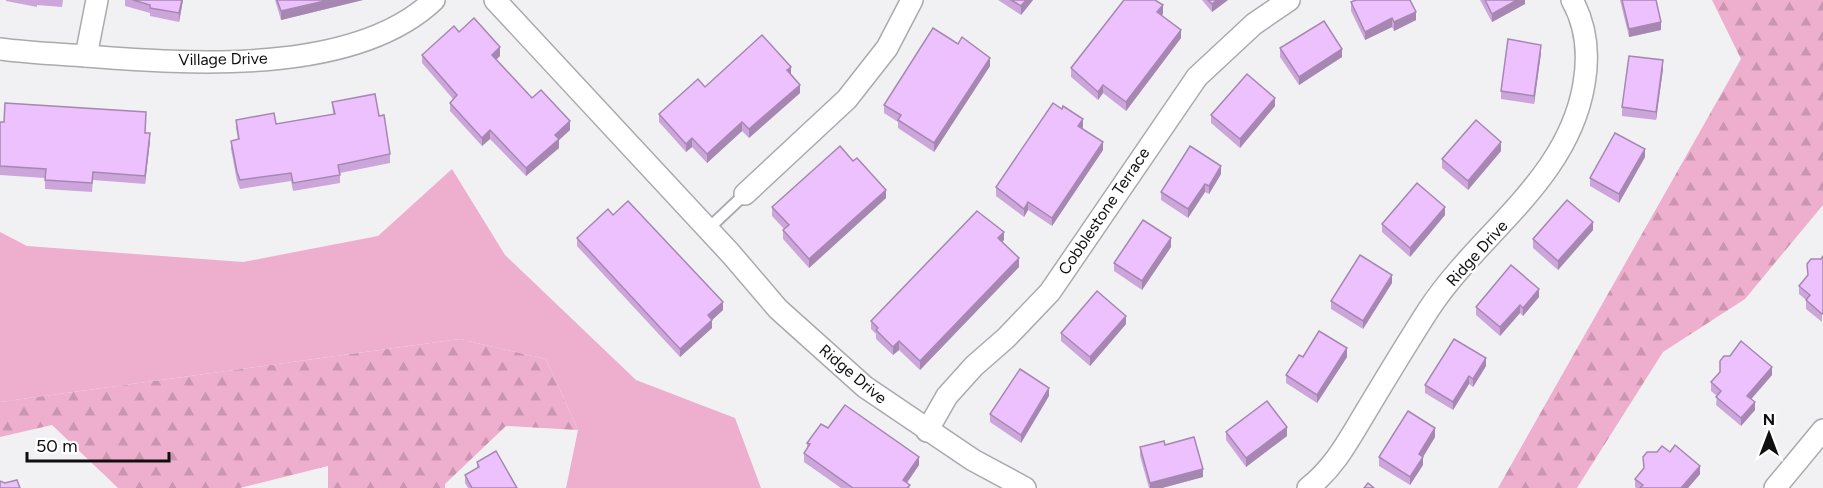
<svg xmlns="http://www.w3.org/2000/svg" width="1823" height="488" font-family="Figtree,sans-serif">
  <defs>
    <pattern id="forest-firs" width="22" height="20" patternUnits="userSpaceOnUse" patternTransform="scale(1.5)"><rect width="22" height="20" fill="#eeafce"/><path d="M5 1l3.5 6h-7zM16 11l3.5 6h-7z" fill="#cb95b0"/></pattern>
  </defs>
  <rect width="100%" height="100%" fill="#f1f1f4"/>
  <!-- grass -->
  <polygon fill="#eeafce" points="452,169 505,255 636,380 735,418 761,488 566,488 578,430 546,359 460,339 0,402 0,232 27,246 243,262 378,236"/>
  <!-- forest -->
  <g fill="url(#forest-firs)">
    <polygon points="1712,0 1823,0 1823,205 1745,299 1663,352 1577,488 1498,488 1741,59"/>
    <polygon points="460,339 546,359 578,430 506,426 445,484 445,488 328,488 328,466 240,488 118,488 52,425 0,437 0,402"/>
  </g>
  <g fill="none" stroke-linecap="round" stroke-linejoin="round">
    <defs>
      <polyline id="lane" points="708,229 745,194"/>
      <g id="street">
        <polyline points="495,0 731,254 778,309 865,387 973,460 1025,488"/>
        <path d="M0 49C28 53 58 54 86 56 188 64 354 76 434 0"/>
        <polyline points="86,56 97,0"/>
        <polyline points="745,194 847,99 887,48 912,0"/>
        <polyline points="927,431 947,396 974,366 1006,338 1050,292 1197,77 1254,24 1289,0"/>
        <path d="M1308 488C1334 468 1348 441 1365 413 1386 378 1407 343 1429 309 1480 232 1568 180 1584 84 1589 55 1586 25 1572 0"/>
        <polyline points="1775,488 1823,430"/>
      </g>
    </defs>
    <!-- lane casing -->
    <use href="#lane" stroke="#aaaaad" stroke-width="14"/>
    <!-- street casing -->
    <use href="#street" stroke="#aaaaad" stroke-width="24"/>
    <!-- lane -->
    <use href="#lane" stroke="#fff" stroke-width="10"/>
    <!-- street -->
    <use href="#street" stroke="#fff" stroke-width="21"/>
  </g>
  <!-- wall -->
  <g fill="#cca6da">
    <polygon points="6,0 63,0 62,7 37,5 37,7 6,1"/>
    <polygon points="125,0 183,0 179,22 150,16 150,13 125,6"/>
    <polygon points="275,0 363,0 281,20"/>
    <polygon points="998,0 1033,0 1021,15"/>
    <polygon points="1202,0 1228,0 1212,12"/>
    <polygon points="1480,0 1525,0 1525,4 1492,22"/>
    <polygon points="1620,0 1656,0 1661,30 1629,37"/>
    <polygon points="1351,2 1416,20 1394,31 1392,27 1365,40 1351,11"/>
    <polygon points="1163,14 1161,15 1181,38 1126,111 1103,93 1098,100 1071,77 1071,68"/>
    <polygon points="459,32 500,56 496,60 532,98 570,130 559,140 559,148 526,176 490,139 482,146 450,111 450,103 453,99 422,63 422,55"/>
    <polygon points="958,44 990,66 934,152 898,128 898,122 884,113 884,105"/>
    <polygon points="1280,48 1342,57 1299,85 1280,57"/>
    <polygon points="1541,53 1534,104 1501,99 1501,91"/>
    <polygon points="1663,69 1656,120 1622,116 1622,107"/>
    <polygon points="791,75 800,93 749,138 742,131 707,163 692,147 686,152 659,122 659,114 705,87"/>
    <polygon points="332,102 379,116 390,154 390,163 340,173 340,183 293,191 291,181 240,189 237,181 231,149 231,141 238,140 236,128 236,120 276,124 333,114"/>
    <polygon points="1275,106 1240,148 1211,123 1211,115"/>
    <polygon points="146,120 145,133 150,141 145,184 93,180 92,192 45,189 45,178 0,175 0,122"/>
    <polygon points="1083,127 1082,128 1103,150 1052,226 1028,210 1024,217 996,196 996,187"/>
    <polygon points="1501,151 1468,190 1442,168 1442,159"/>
    <polygon points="1645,157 1619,203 1590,186 1590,178"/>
    <polygon points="853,161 886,198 809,268 783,239 783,230 784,229 772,216 772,207"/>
    <polygon points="1221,174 1209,194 1205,192 1188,218 1161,200 1161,192"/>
    <polygon points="613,215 723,310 712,320 712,328 680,357 577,246 577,238"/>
    <polygon points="1445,215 1410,257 1382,232 1382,224"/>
    <polygon points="1593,230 1558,270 1533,248 1533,239"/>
    <polygon points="1004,240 1002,242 1019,267 920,370 899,350 893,355 876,339 876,334 871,329 871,321"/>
    <polygon points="1171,247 1142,290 1114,271 1114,263"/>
    <polygon points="1823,256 1822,322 1806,309 1806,300 1799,294 1799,286"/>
    <polygon points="1392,283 1363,329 1331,309 1331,301"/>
    <polygon points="1539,297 1523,316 1520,313 1500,336 1476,315 1476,307"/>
    <polygon points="1126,324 1090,366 1061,341 1061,333"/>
    <polygon points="1303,357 1347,357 1317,403 1286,383 1286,375"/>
    <polygon points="1486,366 1473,387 1469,384 1453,410 1425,393 1425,385"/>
    <polygon points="1772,375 1751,399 1755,410 1741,426 1716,405 1717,396 1711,391 1711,382"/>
    <polygon points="1049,396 1021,443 990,422 990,414"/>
    <polygon points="828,428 919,465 907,483 910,488 841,488 804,462 804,453 807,448 807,443"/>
    <polygon points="1226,432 1287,436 1246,467 1226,440"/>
    <polygon points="1435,437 1423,457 1423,465 1410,485 1379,466 1379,457"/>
    <polygon points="1140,447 1203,477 1162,488 1149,488 1140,456"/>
    <polygon points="1643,457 1700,474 1688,488 1636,488 1635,487 1635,479 1644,469"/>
    <polygon points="477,462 517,488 468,488 465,483 465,475 477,468"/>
  </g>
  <!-- shaded-wall -->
  <g fill="#a687b2">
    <polygon points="182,0 183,0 179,22 179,13"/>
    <polygon points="329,0 363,0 281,20 281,11"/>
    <polygon points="1026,0 1033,0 1021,15 1021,6"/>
    <polygon points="1217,0 1228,0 1212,12 1212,4"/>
    <polygon points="1517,0 1525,0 1525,4 1492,22 1492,14"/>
    <polygon points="1163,5 1163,14 1157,20 1157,12"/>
    <polygon points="1416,12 1416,20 1394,31 1394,22"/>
    <polygon points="1392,18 1392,27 1365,40 1365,32"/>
    <polygon points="1661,22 1661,30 1629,37 1629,29"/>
    <polygon points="1181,30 1181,38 1126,111 1126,102"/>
    <polygon points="1541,45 1541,53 1534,104 1534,96"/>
    <polygon points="500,47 500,56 492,63 492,55"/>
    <polygon points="1342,49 1342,57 1299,85 1299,77"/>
    <polygon points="990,58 990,66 934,152 934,143"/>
    <polygon points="1663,60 1663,69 1656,120 1656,112"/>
    <polygon points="791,67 791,75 787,70"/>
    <polygon points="800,85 800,93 749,138 749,129"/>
    <polygon points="1103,85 1103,93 1098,100 1098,92"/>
    <polygon points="1275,98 1275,106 1240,148 1240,139"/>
    <polygon points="1083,119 1083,127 1078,134 1078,126"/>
    <polygon points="570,121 570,130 559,140 559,148 526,176 526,168 555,135"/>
    <polygon points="742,122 742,131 707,163 707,154"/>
    <polygon points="490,130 490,139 482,146 482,138"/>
    <polygon points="150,133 150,141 145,184 145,176"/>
    <polygon points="692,138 692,147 686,152 686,144"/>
    <polygon points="1103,142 1103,150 1052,226 1052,218"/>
    <polygon points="1501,142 1501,151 1468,190 1468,181"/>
    <polygon points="1645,149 1645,157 1619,203 1619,194"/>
    <polygon points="1221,166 1221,174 1209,194 1209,186"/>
    <polygon points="1205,184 1205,192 1188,218 1188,209"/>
    <polygon points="886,190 886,198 809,268 809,259"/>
    <polygon points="1028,202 1028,210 1024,217 1024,209"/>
    <polygon points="1445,207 1445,215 1410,257 1410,248"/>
    <polygon points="1593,222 1593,230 1558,270 1558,261"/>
    <polygon points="1004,232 1004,240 998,246 998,238"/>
    <polygon points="1171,238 1171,247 1142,290 1142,281"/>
    <polygon points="1019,258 1019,267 920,370 920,361"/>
    <polygon points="1392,275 1392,283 1363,329 1363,321"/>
    <polygon points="1539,289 1539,297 1523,316 1523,308"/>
    <polygon points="723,302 723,310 712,320 712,328 680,357 680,349 708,315"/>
    <polygon points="1520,305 1520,313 1500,336 1500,327"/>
    <polygon points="1126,316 1126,324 1090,366 1090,357"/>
    <polygon points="899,341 899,350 893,355 893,347"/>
    <polygon points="1347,348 1347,357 1317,403 1317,395"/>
    <polygon points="1486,358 1486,366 1473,387 1473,379"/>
    <polygon points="1772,367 1772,375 1747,404 1747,396"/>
    <polygon points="1469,376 1469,384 1453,410 1453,402"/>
    <polygon points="1049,388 1049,396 1021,443 1021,435"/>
    <polygon points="1755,402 1755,410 1741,426 1741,418"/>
    <polygon points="1287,427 1287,436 1246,467 1246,458"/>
    <polygon points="1435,428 1435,437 1420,462 1423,457 1423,465 1410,485 1410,477 1419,454"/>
    <polygon points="919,457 919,465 903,488 903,480"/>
    <polygon points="1700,466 1700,474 1688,488 1681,488"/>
    <polygon points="1203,469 1203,477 1162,488 1150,488 1150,483"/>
  </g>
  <!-- building -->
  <g fill="#edc1fe" stroke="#a687b2" stroke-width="1.5">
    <polygon points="133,0 182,0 179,13 150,8 150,5"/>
    <polygon points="277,0 329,0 281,11"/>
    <polygon points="1011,0 1026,0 1021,6"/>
    <polygon points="1124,0 1155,0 1163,5 1157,12 1181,30 1126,102 1103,85 1098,92 1071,68"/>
    <polygon points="1208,0 1217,0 1212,4"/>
    <polygon points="1356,0 1410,0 1416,12 1394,22 1392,18 1365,32 1351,2"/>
    <polygon points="1485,0 1517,0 1492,14"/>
    <polygon points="1622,0 1656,0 1661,22 1629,29"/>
    <polygon points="474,18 500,47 492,55 532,98 541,90 570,121 555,135 559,139 526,168 490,130 482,138 450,103 457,95 422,55 454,26 459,32"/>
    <polygon points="1324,21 1342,49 1299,77 1280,48"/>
    <polygon points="933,28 958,44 962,37 990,58 934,143 898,120 901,115 884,105"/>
    <polygon points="762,35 791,67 787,70 800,85 749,129 742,122 707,154 692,138 686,144 659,114 698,79 705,87"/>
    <polygon points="1508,39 1541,45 1534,96 1501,91"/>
    <polygon points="1629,56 1663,60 1656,112 1622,107"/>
    <polygon points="1247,74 1275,98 1240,139 1211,115"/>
    <polygon points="375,94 379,116 384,115 390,154 338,165 340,175 293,183 291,173 240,180 237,172 231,141 239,139 236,120 274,113 276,124 335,114 332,102"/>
    <polygon points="5,103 146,112 145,133 150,133 145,176 93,172 92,183 45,180 46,169 0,166 0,122 4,122"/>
    <polygon points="1053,103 1062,109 1063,106 1083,119 1078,126 1103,142 1052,218 1028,202 1024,209 996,187"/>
    <polygon points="1476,120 1501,142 1468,181 1442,159"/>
    <polygon points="1615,133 1645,149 1619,194 1590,178"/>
    <polygon points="840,146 853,161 857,158 886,190 809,259 783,230 789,225 772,207"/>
    <polygon points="1190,146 1221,166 1209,186 1205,184 1188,209 1161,192"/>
    <polygon points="1417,183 1445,207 1410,248 1382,224"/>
    <polygon points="1567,200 1593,222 1558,261 1533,239"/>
    <polygon points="628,201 723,302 708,315 712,320 680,349 577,238 608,209 613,215"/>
    <polygon points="977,211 1004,232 998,238 1019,258 920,361 899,341 893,347 876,330 878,328 871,321"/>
    <polygon points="1143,220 1171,238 1142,281 1114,263"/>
    <polygon points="1360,255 1392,275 1363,321 1331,301"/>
    <polygon points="1823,256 1823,313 1822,314 1806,300 1810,295 1799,286 1808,275 1807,264 1811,259 1821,259"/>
    <polygon points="1511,265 1539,289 1523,308 1520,305 1500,327 1476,307"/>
    <polygon points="1097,291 1126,316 1090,357 1061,333"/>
    <polygon points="1319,331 1347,348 1317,395 1286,375 1299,355 1303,357"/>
    <polygon points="1454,339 1486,358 1473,379 1469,376 1453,402 1425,385"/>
    <polygon points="1741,341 1772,367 1747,396 1755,402 1741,418 1716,397 1721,391 1711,382 1720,372 1720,361 1724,356 1730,356"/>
    <polygon points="1020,369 1049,388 1021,435 990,414"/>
    <polygon points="1267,401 1287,427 1246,458 1226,432"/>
    <polygon points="845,405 919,457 903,480 910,485 907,488 853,488 804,453 810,444 807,443 821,424 828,428"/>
    <polygon points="1408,411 1435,428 1419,454 1423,457 1410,477 1379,457"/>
    <polygon points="1194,437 1203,469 1150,483 1140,447 1164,441 1165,445"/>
    <polygon points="1675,445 1700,466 1681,488 1640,488 1643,485 1635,479 1644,468 1643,457 1647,452 1657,452 1662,446 1670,452"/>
    <polygon points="496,451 517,488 472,488 465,475 479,467 477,462"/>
    <polygon points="17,480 20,488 0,488 0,481 5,483"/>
    <polygon points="1368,483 1374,488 1364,488"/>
  </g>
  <g text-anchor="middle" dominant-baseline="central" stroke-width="4.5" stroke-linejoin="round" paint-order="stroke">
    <!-- street labels -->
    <g font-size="16" fill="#0f0f10" stroke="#fff">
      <text transform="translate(223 59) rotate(-1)">Village Drive</text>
      <text transform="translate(1104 211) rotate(-56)">Cobblestone Terrace</text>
      <text transform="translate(1477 253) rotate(-48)">Ridge Drive</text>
      <text transform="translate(853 374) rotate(40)">Ridge Drive</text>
    </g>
  </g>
  <!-- north arrow -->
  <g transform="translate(1769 434)" stroke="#ffffff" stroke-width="4.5" paint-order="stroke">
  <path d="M0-4.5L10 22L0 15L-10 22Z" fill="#0f0f10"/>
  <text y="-9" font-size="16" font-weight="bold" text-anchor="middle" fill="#0f0f10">N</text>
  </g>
  <!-- scale -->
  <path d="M27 452v9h142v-9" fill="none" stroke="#0f0f10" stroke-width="3"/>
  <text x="36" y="452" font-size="18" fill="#0f0f10" stroke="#ffffff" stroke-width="4.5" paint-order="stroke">50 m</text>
</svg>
